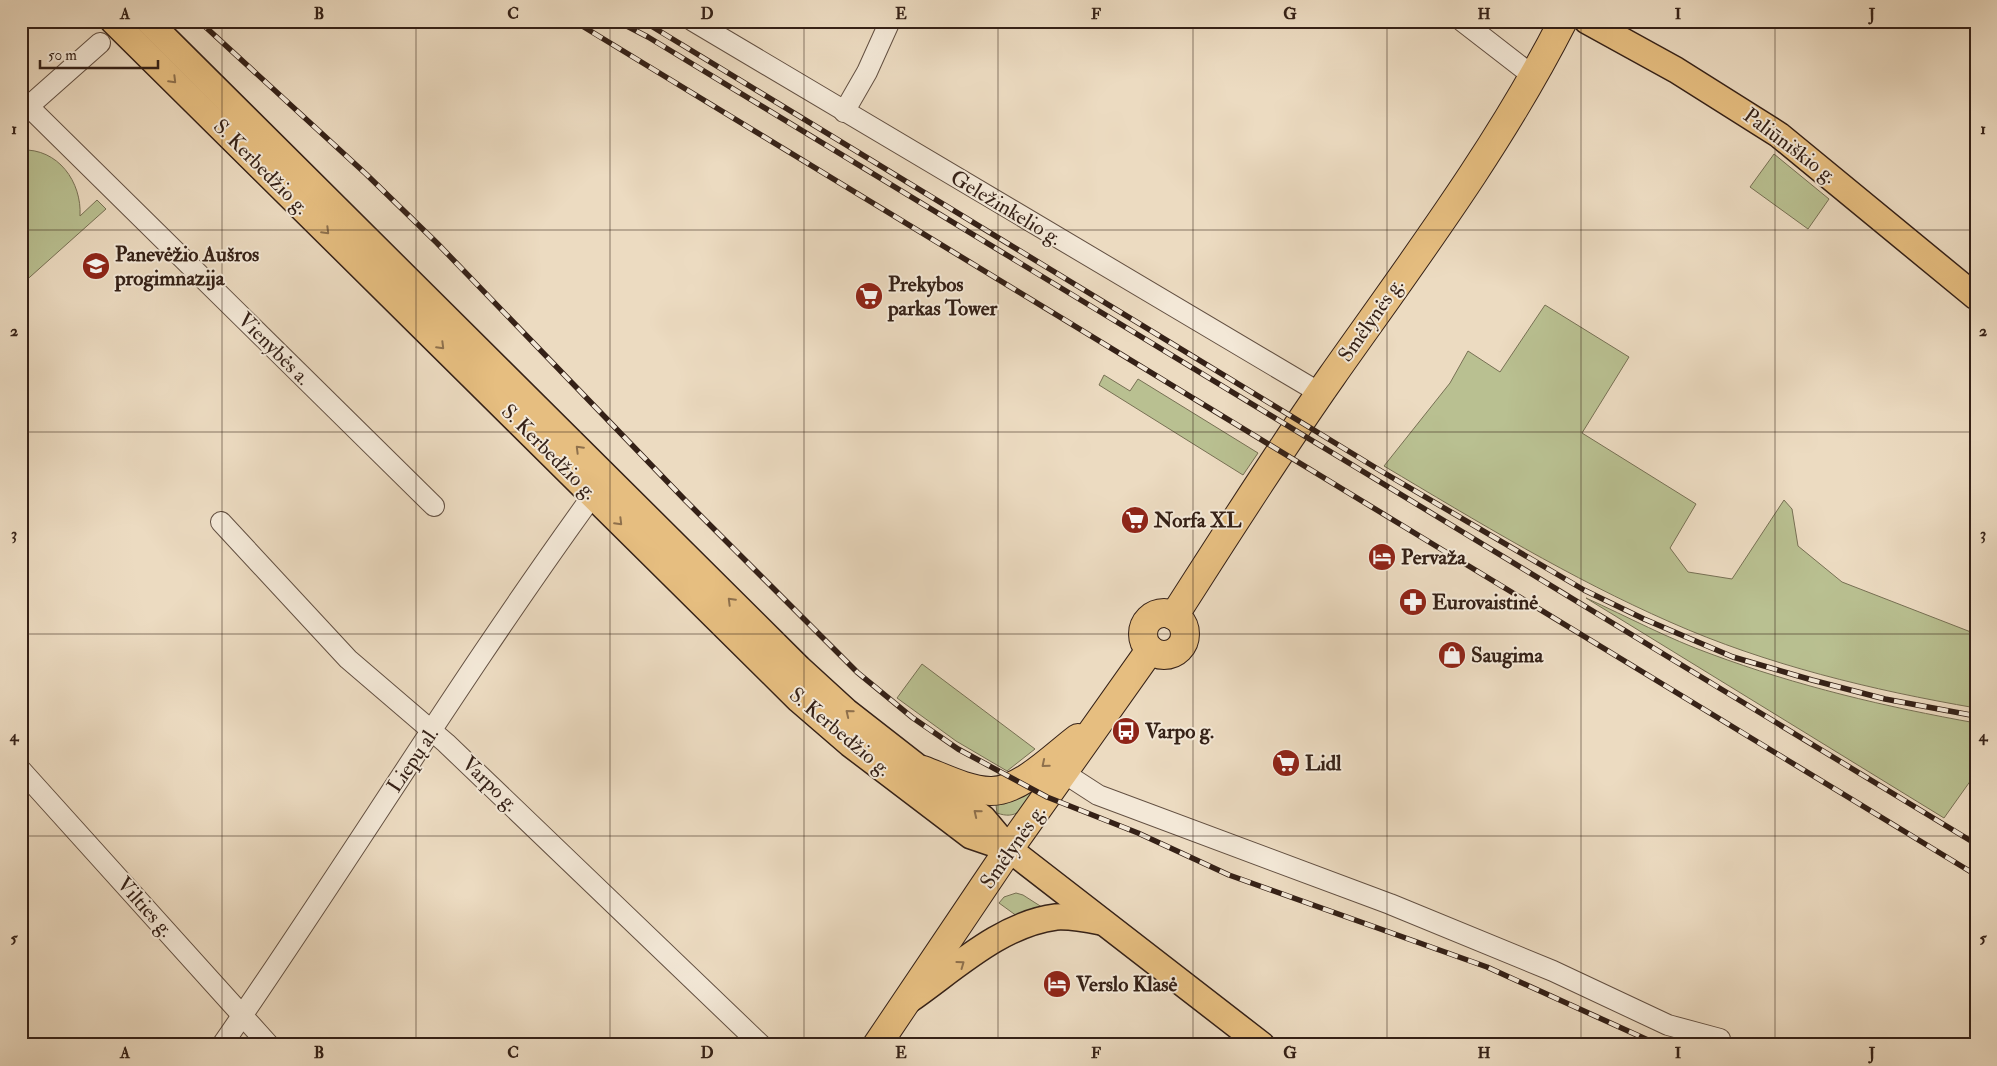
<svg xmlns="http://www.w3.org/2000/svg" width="1997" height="1066" font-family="'IM FELL Double Pica',serif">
  <rect width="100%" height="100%" fill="#ecdbc1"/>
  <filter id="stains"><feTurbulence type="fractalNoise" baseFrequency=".004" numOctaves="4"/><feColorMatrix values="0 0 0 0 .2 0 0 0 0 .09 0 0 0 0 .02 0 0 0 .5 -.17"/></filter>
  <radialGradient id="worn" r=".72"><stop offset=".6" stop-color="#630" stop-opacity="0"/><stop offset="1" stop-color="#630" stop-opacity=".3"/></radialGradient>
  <!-- green -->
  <g fill="#b9c091" stroke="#777054">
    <path d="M21 150C58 148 82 182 80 216L97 200 106 209 21 285Z"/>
    <polygon points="1774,154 1829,199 1808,229 1750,187"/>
    <path d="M1545 305 1629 357 1582 433 1696 504 1670 548 1688 572 1732 579 1784 500 1792 509 1798 546 1842 582 1976 634V708C1872 690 1767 665 1670 622 1570 578 1478 522 1384 466L1450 383 1468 351 1500 372Z"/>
    <polygon points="1104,375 1130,391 1138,379 1258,453 1243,475 1099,385"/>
    <path d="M1586 598C1628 617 1669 639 1711 654 1797 686 1886 707 1976 723V773L1944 818Z"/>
    <polygon points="922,664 1035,749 1007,771 956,741 897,698"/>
    <path d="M1021 788 1034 795C1024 809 1016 820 997 813L995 797Z"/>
    <polygon points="1016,893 1023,895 1048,911 1021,919 999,903 1004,897"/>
  </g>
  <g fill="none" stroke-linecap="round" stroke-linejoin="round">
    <defs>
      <g id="minor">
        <polyline points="693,21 1320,393"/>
        <polyline points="1462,21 1533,76"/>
        <polyline points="29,107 434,506"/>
        <polyline points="844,112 867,72 890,21"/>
        <polyline points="21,113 100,43"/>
        <polyline points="221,522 348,659 446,743 761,1045"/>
        <polyline points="21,770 269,1045"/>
        <polyline points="1064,773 1098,795 1390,904 1553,971 1668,1025 1720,1039"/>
        <path d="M222 1045C348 863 463 674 593 495L601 486"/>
      </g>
      <g id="major">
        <polyline points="113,21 799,700 850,744 971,836 1009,849"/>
        <polyline points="148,21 799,668 846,711 983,818 1009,849 1262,1045"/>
        <polyline points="1587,21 1676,70 1779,135 1976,297"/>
        <path d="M908 1001C952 971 1000 924 1056 917 1071 916 1086 919 1101 922"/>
      </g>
      <g id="highway">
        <circle cx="1164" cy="634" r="21"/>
        <path d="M1174 616C1226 535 1277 454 1332 376 1413 261 1499 147 1563 21"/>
        <path d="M923 770C944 778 967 790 990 791 1020 792 1055 755 1078 738"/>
        <polyline points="877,1045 1009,849 1150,650"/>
      </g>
    </defs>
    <!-- minor casing -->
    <use href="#minor" stroke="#635042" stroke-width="22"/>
    <!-- major casing -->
    <use href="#major" stroke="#352117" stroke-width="28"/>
    <!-- highway casing -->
    <use href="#highway" stroke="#352117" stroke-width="30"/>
    <!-- minor -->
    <use href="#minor" stroke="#f3e8d7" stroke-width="20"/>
    <!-- major -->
    <use href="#major" stroke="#e6be80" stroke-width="25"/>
    <!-- highway -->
    <use href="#highway" stroke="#e6be80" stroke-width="28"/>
    <defs>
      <g id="rail">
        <polyline points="199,21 366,174 437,243 685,500 857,672 913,718 958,749 1047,797 1138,833 1229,875 1487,967 1659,1045"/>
        <polyline points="574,21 1976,875"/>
        <polyline points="617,21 648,37 1976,844"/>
        <polyline points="643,21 1381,471 1584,590 1644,619 1733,657 1812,680 1885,699 1976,716"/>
      </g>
    </defs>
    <!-- rail casing -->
    <use href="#rail" stroke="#352117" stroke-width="5.5"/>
    <!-- rail -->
    <use href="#rail" stroke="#f3e8d7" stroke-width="4" stroke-dasharray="11" stroke-linecap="butt"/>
  </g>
  <!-- one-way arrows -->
  <defs><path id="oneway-chevron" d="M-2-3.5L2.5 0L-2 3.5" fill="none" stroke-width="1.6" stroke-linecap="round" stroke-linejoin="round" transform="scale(1.25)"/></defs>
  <g stroke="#8e704c">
    <use href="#oneway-chevron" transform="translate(173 80) rotate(45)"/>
    <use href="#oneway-chevron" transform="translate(326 231) rotate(45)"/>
    <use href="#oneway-chevron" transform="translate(441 346) rotate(45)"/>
    <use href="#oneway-chevron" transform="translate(579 449) rotate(-135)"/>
    <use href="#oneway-chevron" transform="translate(619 522) rotate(45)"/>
    <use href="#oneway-chevron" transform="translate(731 601) rotate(-135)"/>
    <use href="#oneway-chevron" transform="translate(849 713) rotate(-141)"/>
    <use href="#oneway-chevron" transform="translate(1045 764) rotate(140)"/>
    <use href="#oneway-chevron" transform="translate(977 813) rotate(-141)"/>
    <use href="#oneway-chevron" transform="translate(961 964) rotate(-36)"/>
  </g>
  <!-- grid -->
  <path fill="none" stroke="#352117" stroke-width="1" stroke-opacity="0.55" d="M222 21V1045M416 21V1045M610 21V1045M804 21V1045M998 21V1045M1193 21V1045M1387 21V1045M1581 21V1045M1775 21V1045M21 230H1976M21 432H1976M21 634H1976M21 836H1976"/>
  <!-- icons -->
  <defs>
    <symbol id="school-disc" viewBox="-11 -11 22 22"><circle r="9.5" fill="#8f2418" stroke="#f3e8d7"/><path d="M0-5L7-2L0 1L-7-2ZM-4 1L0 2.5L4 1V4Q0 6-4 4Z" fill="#fff"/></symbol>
    <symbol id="supermarket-disc" viewBox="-11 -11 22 22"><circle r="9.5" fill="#8f2418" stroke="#f3e8d7"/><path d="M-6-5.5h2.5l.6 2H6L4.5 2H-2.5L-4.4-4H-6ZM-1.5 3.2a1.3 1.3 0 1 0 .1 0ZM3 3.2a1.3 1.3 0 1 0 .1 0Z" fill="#fff"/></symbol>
    <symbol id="hotel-disc" viewBox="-11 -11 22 22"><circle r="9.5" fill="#8f2418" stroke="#f3e8d7"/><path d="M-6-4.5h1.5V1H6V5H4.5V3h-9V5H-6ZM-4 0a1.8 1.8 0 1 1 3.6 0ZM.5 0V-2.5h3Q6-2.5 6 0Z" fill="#fff"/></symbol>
    <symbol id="pharmacy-disc" viewBox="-11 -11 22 22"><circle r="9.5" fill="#8f2418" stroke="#f3e8d7"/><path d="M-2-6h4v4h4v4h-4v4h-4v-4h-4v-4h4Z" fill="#fff"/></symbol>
    <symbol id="shop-disc" viewBox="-11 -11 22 22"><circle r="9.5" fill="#8f2418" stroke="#f3e8d7"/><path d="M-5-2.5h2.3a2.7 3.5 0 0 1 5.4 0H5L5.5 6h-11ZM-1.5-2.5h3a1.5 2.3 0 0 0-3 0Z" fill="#fff"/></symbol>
    <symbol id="bus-disc" viewBox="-11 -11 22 22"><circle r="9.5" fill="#8f2418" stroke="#f3e8d7"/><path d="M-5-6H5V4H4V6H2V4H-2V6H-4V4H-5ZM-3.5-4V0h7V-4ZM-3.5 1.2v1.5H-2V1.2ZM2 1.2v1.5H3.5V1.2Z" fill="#fff"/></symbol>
  </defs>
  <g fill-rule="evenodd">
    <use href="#school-disc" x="80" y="250" width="32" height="32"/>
    <use href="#supermarket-disc" x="853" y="280" width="32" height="32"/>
    <use href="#supermarket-disc" x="1119" y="504" width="32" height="32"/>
    <use href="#hotel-disc" x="1366" y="541" width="32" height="32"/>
    <use href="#pharmacy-disc" x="1397" y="586" width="32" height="32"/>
    <use href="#shop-disc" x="1436" y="639" width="32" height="32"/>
    <use href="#bus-disc" x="1110" y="715" width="32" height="32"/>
    <use href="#supermarket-disc" x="1270" y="747" width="32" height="32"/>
    <use href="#hotel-disc" x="1041" y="968" width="32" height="32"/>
  </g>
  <g text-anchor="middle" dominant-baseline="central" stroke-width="4" stroke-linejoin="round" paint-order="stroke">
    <!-- street labels -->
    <g font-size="21" fill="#352117" stroke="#f3e8d7">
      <text transform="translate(1790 146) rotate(37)">Paliūniškio g.</text>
      <text transform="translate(261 167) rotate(45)">S. Kerbedžio g.</text>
      <text transform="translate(1006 208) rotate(31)">Geležinkelio g.</text>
      <text transform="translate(1371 320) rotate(-55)">Smėlynės g.</text>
      <text transform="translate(274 349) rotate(45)">Vienybės a.</text>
      <text transform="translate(549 452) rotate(45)">S. Kerbedžio g.</text>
      <text transform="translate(840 732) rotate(40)">S. Kerbedžio g.</text>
      <text transform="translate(413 760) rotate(-56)">Liepų al.</text>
      <text transform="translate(490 784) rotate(44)">Varpo g.</text>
      <text transform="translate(1013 847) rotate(-55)">Smėlynės g.</text>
      <text transform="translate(145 907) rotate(48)">Vilties g.</text>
    </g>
    <!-- poi labels -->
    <g font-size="21" font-weight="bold" fill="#352117" stroke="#f3e8d7" text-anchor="start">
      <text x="115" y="254">Panevėžio Aušros<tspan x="115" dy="24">progimnazija</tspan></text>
      <text x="888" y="284">Prekybos<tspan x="888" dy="24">parkas Tower</tspan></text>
      <text x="1154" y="520">Norfa XL</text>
      <text x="1401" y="557">Pervaža</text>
      <text x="1432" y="602">Eurovaistinė</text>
      <text x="1471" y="655">Saugima</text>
      <text x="1145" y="731">Varpo g.</text>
      <text x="1305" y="763">Lidl</text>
      <text x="1076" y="984">Verslo Klasė</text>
    </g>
  </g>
  <!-- margin -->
  <rect width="1997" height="1066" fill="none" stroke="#ecdbc1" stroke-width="55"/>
  <!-- scale -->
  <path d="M40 60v8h118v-8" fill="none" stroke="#352117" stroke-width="2.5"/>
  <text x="48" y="60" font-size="15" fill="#352117" stroke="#f3e8d7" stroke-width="4" paint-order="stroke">50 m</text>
  <rect x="28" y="28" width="1942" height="1010" fill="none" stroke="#352117" stroke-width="2"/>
  <g font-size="16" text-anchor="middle" font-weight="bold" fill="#352117">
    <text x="125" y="19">A</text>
    <text x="319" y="19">B</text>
    <text x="513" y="19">C</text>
    <text x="707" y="19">D</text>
    <text x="901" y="19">E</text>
    <text x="1096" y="19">F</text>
    <text x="1290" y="19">G</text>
    <text x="1484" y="19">H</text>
    <text x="1678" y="19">I</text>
    <text x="1872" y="19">J</text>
    <text x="14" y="134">1</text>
    <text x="1983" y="134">1</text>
    <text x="14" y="336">2</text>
    <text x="1983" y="336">2</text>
    <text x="14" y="539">3</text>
    <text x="1983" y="539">3</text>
    <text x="14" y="741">4</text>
    <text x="1983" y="741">4</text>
    <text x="14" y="943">5</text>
    <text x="1983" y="943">5</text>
    <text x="125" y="1058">A</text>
    <text x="319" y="1058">B</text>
    <text x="513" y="1058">C</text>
    <text x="707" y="1058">D</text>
    <text x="901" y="1058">E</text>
    <text x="1096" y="1058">F</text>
    <text x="1290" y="1058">G</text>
    <text x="1484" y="1058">H</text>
    <text x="1678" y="1058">I</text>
    <text x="1872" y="1058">J</text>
  </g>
  <rect width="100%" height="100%" filter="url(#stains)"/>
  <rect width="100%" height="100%" fill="url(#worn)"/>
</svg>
